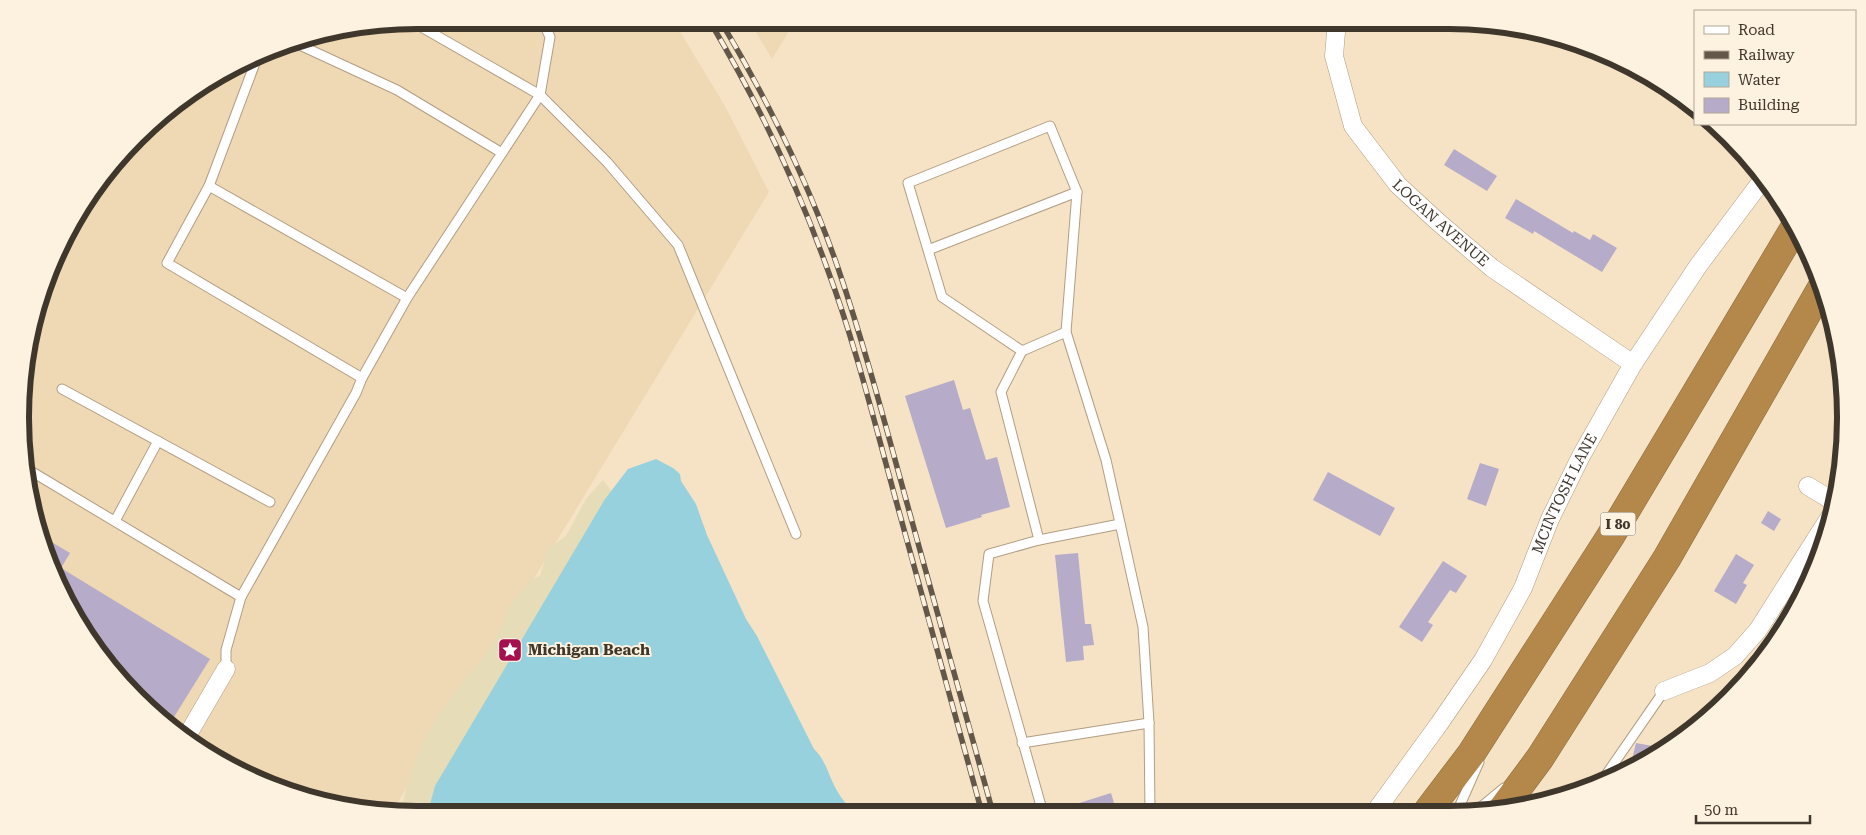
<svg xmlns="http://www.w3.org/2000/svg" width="1866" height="835" font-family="'Roboto Serif',serif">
  <rect width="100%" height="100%" fill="#f6e3c5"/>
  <!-- built -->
  <g fill="#efd8b4">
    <polygon points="418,20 673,20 725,106 769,192 392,812 340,807 266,785 156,717 73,616 28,495 20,417 28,340 73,219 156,118 219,73 289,41"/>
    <polygon points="749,20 796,20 772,59"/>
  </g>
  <!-- sand -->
  <path fill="#e6dcb7" d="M603 480 616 497 447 815 400 813C408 782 416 752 433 724 446 701 465 680 481 660 493 645 503 624 510 606 515 595 526 590 530 579L540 576 548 549 566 536 586 499Z"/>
  <!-- water -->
  <path fill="#97d1dd" d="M656 459 673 468 680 474 681 481 696 504 707 535 746 619 757 636 814 749C827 761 829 779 839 794 844 802 847 803 851 814L430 815 429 808 435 786 605 499 628 469Z"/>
  <!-- building -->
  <g fill="#b6abc9">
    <polygon points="1454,149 1497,176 1487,191 1444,165"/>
    <polygon points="1516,199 1573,233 1574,231 1590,240 1593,234 1617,248 1602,272 1534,231 1533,234 1505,218"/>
    <polygon points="954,380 963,410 970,408 986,460 997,457 1010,507 981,515 982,517 946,528 905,396"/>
    <polygon points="1480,463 1499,469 1486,506 1467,499"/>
    <polygon points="1328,472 1395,508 1380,536 1313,500"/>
    <polygon points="1768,511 1781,519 1774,531 1761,523"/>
    <polygon points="43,537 70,553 61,568 210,659 169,725 156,717 73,616"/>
    <polygon points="1078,553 1085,624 1091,624 1094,645 1083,646 1084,660 1066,662 1055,555"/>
    <polygon points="1736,554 1754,565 1743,583 1747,585 1736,604 1714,591"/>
    <polygon points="1443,561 1467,576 1456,593 1450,590 1428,622 1433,625 1422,642 1399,627"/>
    <polygon points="1636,743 1664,748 1630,768"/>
    <polygon points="1111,793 1117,813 1057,813 1057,810"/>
  </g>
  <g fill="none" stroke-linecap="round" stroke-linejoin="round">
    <defs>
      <g id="lane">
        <polyline points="411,21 540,95 607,162 678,245 796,534"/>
        <polyline points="291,41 397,90 502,153"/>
        <polyline points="258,55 209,186 167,263 362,378 407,298 540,95 550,37 542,20"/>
        <polyline points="209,186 407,298"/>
        <polyline points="928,250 1077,192 1050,126 908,183 942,297 1022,351"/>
        <polyline points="1066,332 1077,192"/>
        <polyline points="62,389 270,502"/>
        <polyline points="26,475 34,473 241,597 226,650 226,669"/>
        <polyline points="115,521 158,441"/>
        <polyline points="1039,540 1120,524"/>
        <polyline points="241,597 356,393 362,378"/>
        <polyline points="1022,743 1149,723"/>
        <polyline points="1599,785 1664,691"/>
        <polyline points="1457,812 1479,762"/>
        <polyline points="1475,812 1504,788"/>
        <polyline points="1043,813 983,601 989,554 1039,540 1001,392 1022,351 1066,332 1106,460 1143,627 1149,723 1150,813"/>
      </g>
      <g id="street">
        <path id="s1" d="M1337 20 1334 56 1353 126 1398 185 1437 221 1492 268 1633 364"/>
        <polyline points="1808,486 1836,503"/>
        <polyline points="1664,691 1710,673 1735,656 1758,630 1833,512"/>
        <polyline points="187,736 226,669"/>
        <path id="s2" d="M1375 812 1439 724 1483 660 1523 588 1550 519 1581 456 1633 364 1698 266 1764 178"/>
      </g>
      <g id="highway">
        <polyline points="1427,812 1471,754 1610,537 1795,227"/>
        <polyline points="1500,812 1540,758 1667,558 1822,287"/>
      </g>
    </defs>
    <!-- lane casing -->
    <use href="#lane" stroke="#b19e83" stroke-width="11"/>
    <!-- street casing -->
    <use href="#street" stroke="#b19e83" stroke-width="19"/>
    <!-- highway casing -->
    <use href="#highway" stroke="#8b6b40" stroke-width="29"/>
    <!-- lane -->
    <use href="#lane" stroke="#fff" stroke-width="9"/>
    <!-- street -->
    <use href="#street" stroke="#fff" stroke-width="18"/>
    <!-- highway -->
    <use href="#highway" stroke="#b4874b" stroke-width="28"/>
    <defs>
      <g id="rail">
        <path d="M709 20C756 99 796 181 827 268 857 348 877 433 900 515 927 615 955 714 982 813"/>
        <path d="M720 20C767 99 808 181 838 268 865 347 886 427 908 507 936 609 965 711 993 813"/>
      </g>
    </defs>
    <!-- rail casing -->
    <use href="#rail" stroke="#625749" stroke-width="5.5"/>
    <!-- rail -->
    <use href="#rail" stroke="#fdf1df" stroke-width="4" stroke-dasharray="11" stroke-linecap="butt"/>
  </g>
  <!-- icons -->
  <defs>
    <symbol id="sight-square" viewBox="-11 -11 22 22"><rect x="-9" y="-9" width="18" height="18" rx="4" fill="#a5114e" stroke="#fdf1df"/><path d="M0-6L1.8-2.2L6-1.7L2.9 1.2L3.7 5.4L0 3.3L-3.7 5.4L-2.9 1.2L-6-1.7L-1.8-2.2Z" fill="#fff"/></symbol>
  </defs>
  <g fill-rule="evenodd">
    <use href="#sight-square" x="496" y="636" width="28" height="28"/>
  </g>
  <g text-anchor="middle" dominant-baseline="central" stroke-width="4" stroke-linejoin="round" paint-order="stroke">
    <!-- shield labels -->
    <rect fill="#fdf1df" stroke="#786f62" stroke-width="1" x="1600.5" y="512.5" width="35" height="23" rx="4"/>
    <g font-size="14" font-weight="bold" fill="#3f372c">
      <text x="1618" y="524">I 80</text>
    </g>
    <!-- street labels -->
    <g font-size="15" fill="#3f372c" stroke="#fdf1df">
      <text stroke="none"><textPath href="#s1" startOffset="240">LOGAN AVENUE</textPath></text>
      <text stroke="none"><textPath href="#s2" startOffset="372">MCINTOSH LANE</textPath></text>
    </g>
    <!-- poi labels -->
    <g font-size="15" font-weight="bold" fill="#3f372c" stroke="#fdf1df" text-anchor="start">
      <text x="528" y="650">Michigan Beach</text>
    </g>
  </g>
  <!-- crop -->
  <path d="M0 0H1866V835H0ZM417 29H1449A388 388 0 0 1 1837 417V418A388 388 0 0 1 1449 806H417A388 388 0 0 1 29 418V417A388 388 0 0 1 417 29Z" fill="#fdf1df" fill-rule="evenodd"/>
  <path fill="none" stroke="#3f372c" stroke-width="6" d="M417 29H1449A388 388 0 0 1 1837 417V418A388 388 0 0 1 1449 806H417A388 388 0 0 1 29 418V417A388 388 0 0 1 417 29Z"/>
  <!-- legend -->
  <rect x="1694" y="10" width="162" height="115" fill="#fdf1df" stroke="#b1a797"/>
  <rect x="1704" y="26" width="25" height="8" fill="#ffffff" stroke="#b1a797"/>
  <text x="1738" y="35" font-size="15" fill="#3f372c">Road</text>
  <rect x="1704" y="51" width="25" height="8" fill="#625749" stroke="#b1a797"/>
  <text x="1738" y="60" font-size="15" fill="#3f372c">Railway</text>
  <rect x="1704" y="72" width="25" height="15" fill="#97d1dd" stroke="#b1a797"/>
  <text x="1738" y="85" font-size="15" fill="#3f372c">Water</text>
  <rect x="1704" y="98" width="25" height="15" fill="#b6abc9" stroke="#b1a797"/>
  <text x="1738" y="110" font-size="15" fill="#3f372c">Building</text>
  <!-- scale -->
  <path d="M1696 815v8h114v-8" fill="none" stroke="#3f372c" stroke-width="2.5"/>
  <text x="1704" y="815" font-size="15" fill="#3f372c" stroke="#fdf1df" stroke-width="4" paint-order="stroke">50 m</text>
</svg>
